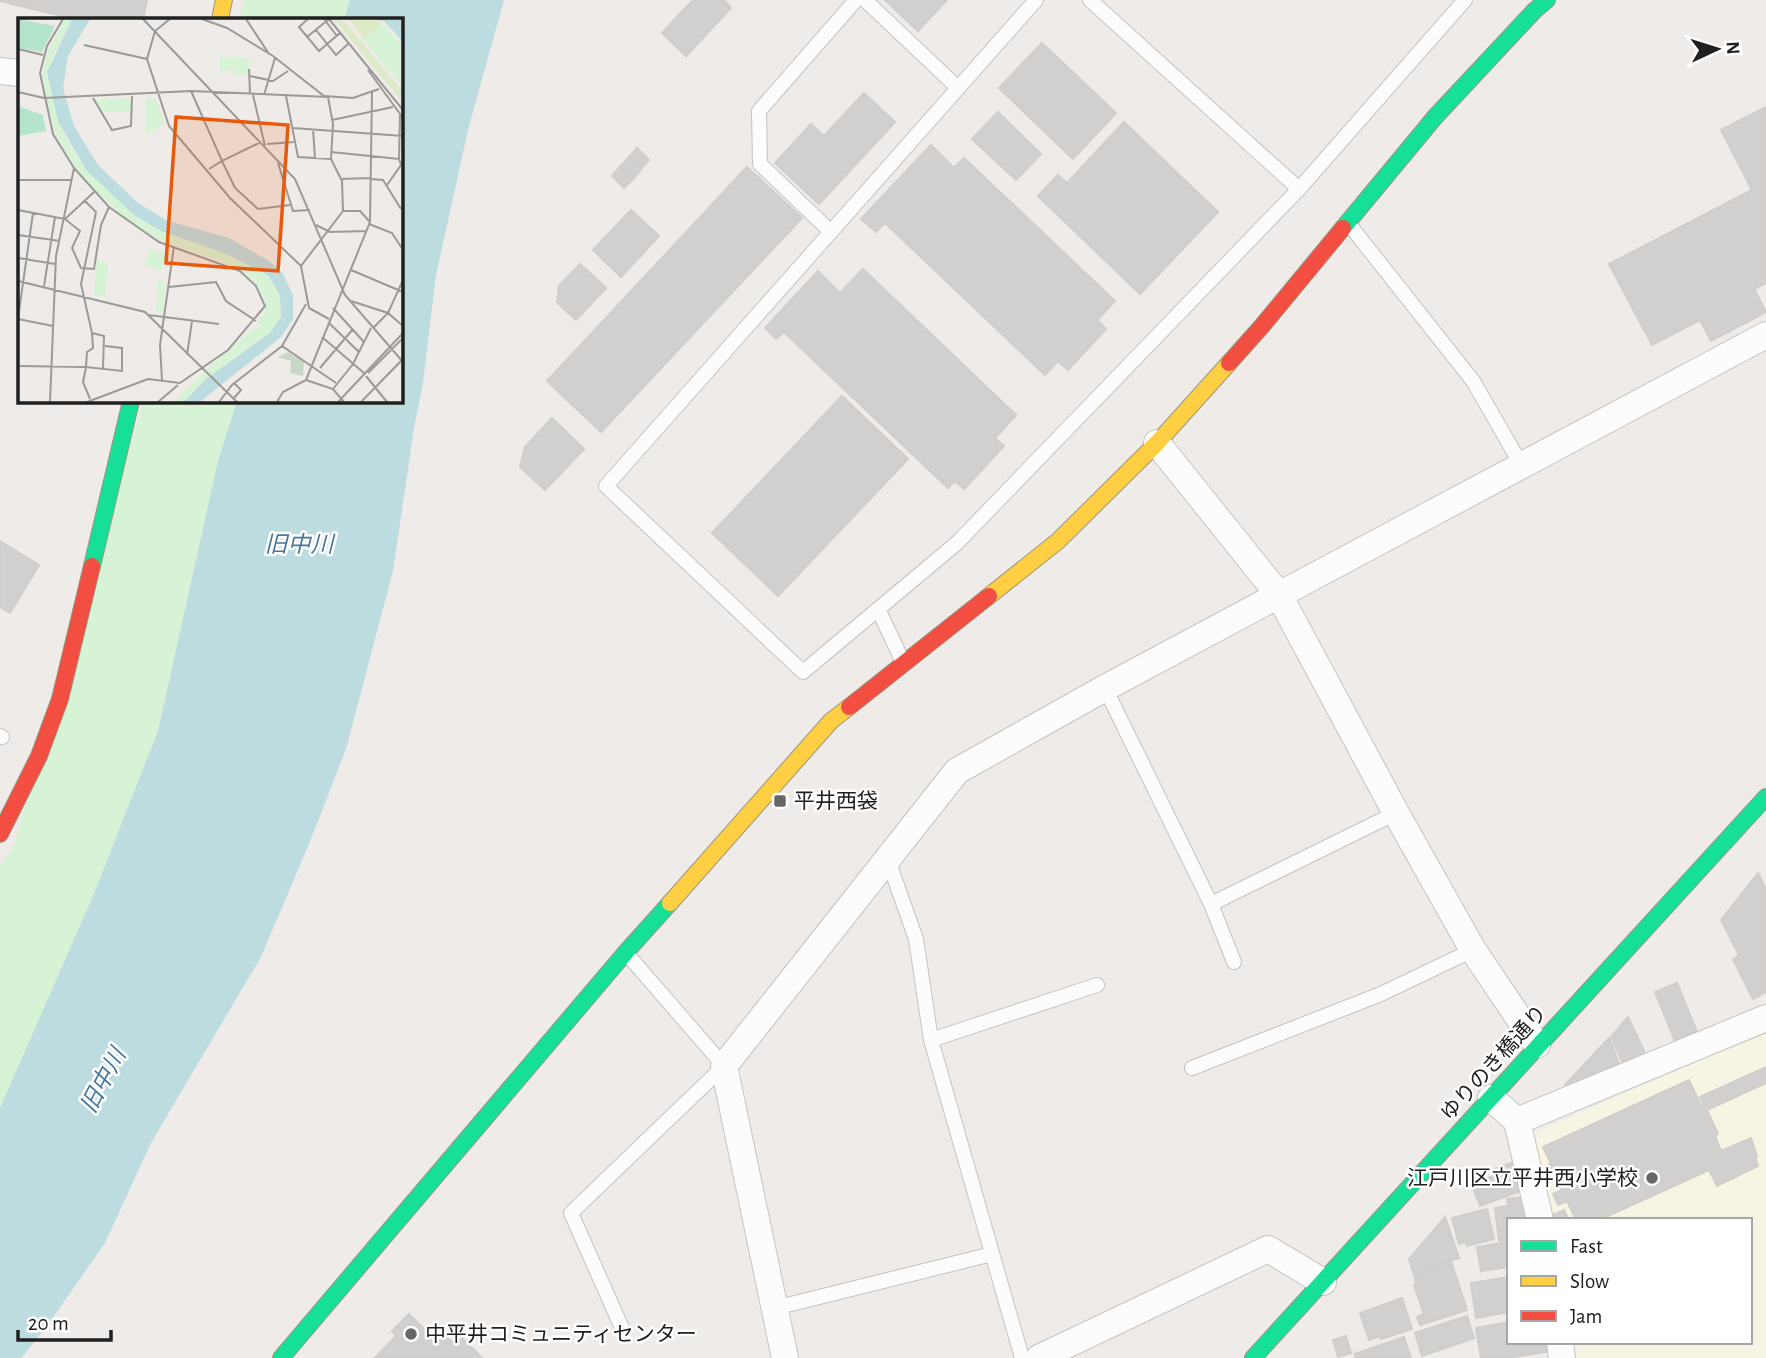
<svg xmlns="http://www.w3.org/2000/svg" width="1766" height="1358" font-family="'Alegreya Sans','Noto Sans JP',sans-serif">
  <rect width="100%" height="100%" fill="#eeebe8"/>
  <!-- education -->
  <polygon fill="#f7f4e4" points="1766,1031 1766,1358 1574,1358 1572,1342 1750,1342 1750,1220 1549,1220 1527,1136"/>
  <!-- park -->
  <g fill="#d7f3d5">
    <polygon points="244,0 350,0 344,19 239,19"/>
    <polygon points="143,401 237,401 218,461 158,731 93,896 0,1108 0,866 14,845"/>
  </g>
  <!-- water -->
  <polygon fill="#bddce0" points="350,0 504,0 468,130 436,275 423,383 414,428 393,571 346,749 311,839 261,957 152,1141 105,1243 47,1326 21,1358 0,1358 0,1108 93,896 158,731 218,461 237,401 401,401 401,19 344,19"/>
  <!-- building -->
  <g fill="#d2d0ce" stroke="#d1cdca" stroke-width="2">
    <polygon points="0,0 147,0 143,19 74,19 0,1"/>
    <polygon points="693,0 724,0 731,8 686,56 662,33"/>
    <polygon points="885,0 947,0 918,31"/>
    <polygon points="1042,43 1116,113 1073,159 999,88"/>
    <polygon points="864,93 895,122 819,204 775,163 811,124 824,136"/>
    <polygon points="1766,107 1766,283 1754,289 1766,312 1711,341 1700,320 1652,345 1609,264 1752,190 1721,130"/>
    <polygon points="998,112 1041,154 1016,180 972,139"/>
    <polygon points="1124,122 1218,212 1140,294 1038,196 1058,175 1067,183"/>
    <polygon points="931,145 954,168 964,158 1115,301 1097,320 1106,329 1068,370 1058,361 1045,375 885,223 876,232 861,219"/>
    <polygon points="637,148 649,160 641,169 629,157"/>
    <polygon points="628,158 640,171 633,179 620,167"/>
    <polygon points="747,167 802,218 601,432 547,381"/>
    <polygon points="619,168 632,180 624,188 612,176"/>
    <polygon points="631,210 659,236 621,277 593,250"/>
    <polygon points="580,264 606,288 576,320 557,302 559,286"/>
    <polygon points="863,269 1016,415 995,438 1004,446 964,489 955,481 948,488 784,332 776,339 765,328 818,271 840,293"/>
    <polygon points="842,396 908,459 778,596 712,533"/>
    <polygon points="552,418 584,449 545,490 520,467 525,447"/>
    <polygon points="0,541 39,565 10,613 0,607"/>
    <polygon points="1758,873 1766,889 1766,992 1753,999 1733,959 1739,955 1721,920"/>
    <polygon points="1677,983 1697,1032 1675,1041 1655,992"/>
    <polygon points="1628,1017 1645,1053 1623,1063 1611,1037"/>
    <polygon points="1609,1038 1619,1063 1566,1087 1565,1085"/>
    <polygon points="1766,1067 1766,1083 1707,1110 1718,1134 1715,1136 1721,1151 1751,1138 1757,1156 1755,1157 1758,1166 1717,1186 1709,1170 1599,1220 1576,1220 1567,1201 1558,1205 1553,1194 1562,1190 1554,1171 1548,1174 1545,1166 1551,1164 1543,1147 1689,1080 1701,1105 1704,1104 1700,1097"/>
    <polygon points="1513,1162 1523,1190 1480,1206 1474,1190 1482,1187 1479,1181 1494,1176 1492,1170"/>
    <polygon points="1526,1197 1528,1220 1509,1220 1509,1240 1499,1241 1495,1208 1508,1206 1507,1199"/>
    <polygon points="1487,1209 1494,1239 1467,1246 1466,1242 1459,1244 1452,1218"/>
    <polygon points="1564,1210 1569,1220 1554,1220 1553,1215"/>
    <polygon points="1445,1217 1459,1258 1433,1267 1416,1282 1409,1259"/>
    <polygon points="1509,1242 1509,1267 1481,1271 1477,1247"/>
    <polygon points="1451,1261 1467,1310 1420,1325 1417,1317 1424,1314 1414,1285 1433,1267"/>
    <polygon points="1509,1277 1509,1312 1476,1318 1471,1283"/>
    <polygon points="1402,1298 1412,1329 1381,1339 1381,1336 1369,1340 1360,1313"/>
    <polygon points="409,1314 434,1339 441,1332 455,1345 462,1338 482,1358 375,1358 396,1336 392,1331"/>
    <polygon points="1467,1316 1474,1338 1422,1356 1415,1333"/>
    <polygon points="1509,1322 1509,1342 1550,1342 1551,1351 1508,1358 1481,1358 1476,1328"/>
    <polygon points="1346,1336 1351,1353 1338,1357 1333,1340"/>
    <polygon points="1404,1337 1411,1358 1356,1358 1355,1354"/>
  </g>
  <g fill="none" stroke-linecap="round" stroke-linejoin="round">
    <defs>
      <g id="lane">
        <polyline points="865,0 958,88"/>
        <polyline points="1036,0 606,486 803,672 957,543 1299,189 1465,0"/>
        <polyline points="1090,0 1299,189"/>
        <polyline points="1348,223 1473,381 1522,466"/>
        <polyline points="831,232 760,164 759,111 856,0"/>
        <polyline points="878,609 903,662"/>
        <polyline points="1105,688 1211,904 1396,813"/>
        <polyline points="0,736 2,737"/>
        <polyline points="888,860 916,939 931,1040 1022,1358"/>
        <polyline points="1211,904 1234,962"/>
        <polyline points="931,1040 1097,985"/>
        <polyline points="1192,1068 1381,994 1473,950"/>
        <polyline points="775,1308 992,1254"/>
        <polyline points="622,1328 571,1213 724,1066 627,954"/>
      </g>
      <g id="street">
        <polyline points="0,71 19,73"/>
        <polyline points="1537,1045 1473,950 1396,813 1279,595 1766,335"/>
        <polyline points="1491,1098 1517,1121 1766,1018"/>
        <polyline points="1517,1121 1540,1220"/>
        <polyline points="1560,1342 1562,1358"/>
        <polyline points="785,1358 724,1066 957,771 1105,688 1279,595 1157,443"/>
        <polyline points="1039,1358 1268,1249 1323,1282"/>
      </g>
      <g id="fast">
        <polyline points="1343,228 1435,117 1534,11 1547,0"/>
        <polyline points="92,566 131,401"/>
        <polyline points="281,1358 626,952 670,903"/>
        <polyline points="1253,1358 1766,797"/>
      </g>
      <g id="slow">
        <polyline points="220,19 224,0"/>
        <polyline points="989,596 1058,541 1157,443 1229,363"/>
        <polyline points="670,903 831,721 849,707"/>
      </g>
      <g id="jam">
        <polyline points="1229,363 1262,326 1343,228"/>
        <polyline points="849,707 989,596"/>
        <polyline points="0,834 39,756 60,699 92,566"/>
      </g>
    </defs>
    <!-- lane casing -->
    <use href="#lane" stroke="#c5c4c3" stroke-width="16"/>
    <!-- street casing -->
    <use href="#street" stroke="#c5c4c3" stroke-width="28"/>
    <!-- fast casing -->
    <use href="#fast" stroke="#989780" stroke-width="18"/>
    <!-- slow casing -->
    <use href="#slow" stroke="#989780" stroke-width="18"/>
    <!-- jam casing -->
    <use href="#jam" stroke="#989780" stroke-width="18"/>
    <!-- lane -->
    <use href="#lane" stroke="#fcfcfc" stroke-width="14"/>
    <!-- street -->
    <use href="#street" stroke="#fcfcfc" stroke-width="26"/>
    <!-- fast -->
    <use href="#fast" stroke="#16e098" stroke-width="16"/>
    <!-- slow -->
    <use href="#slow" stroke="#ffcf43" stroke-width="16"/>
    <!-- jam -->
    <use href="#jam" stroke="#f24e42" stroke-width="16"/>
  </g>
  <!-- markers -->
  <g fill="#686766" stroke="#fff" stroke-width="2.5">
    <rect x="773" y="794" width="14" height="14" rx="3.5"/>
    <circle cx="1652" cy="1178" r="7"/>
    <circle cx="411" cy="1334" r="7"/>
  </g>
  <g text-anchor="middle" dominant-baseline="central" stroke-width="5" stroke-linejoin="round" paint-order="stroke">
    <!-- poi labels -->
    <g font-size="21" fill="#202020" stroke="#fff" text-anchor="start">
      <text x="794" y="801">平井西袋</text>
      <text x="1638" y="1178" text-anchor="end">江戸川区立平井西小学校</text>
      <text x="425" y="1334">中平井コミュニティセンター</text>
    </g>
    <!-- street labels -->
    <g font-size="21" fill="#202020" stroke="#fff">
      <text transform="translate(1494 1063) rotate(-48)">ゆりのき橋通り</text>
    </g>
    <!-- water labels -->
    <g font-size="23" font-style="italic" fill="#47799f" stroke="#fff">
      <text x="299" y="545">旧中川</text>
      <text transform="translate(104 1081) rotate(-62)">旧中川</text>
    </g>
  </g>
  <!-- overview -->
  <g transform="translate(18 18)">
    <rect width="385" height="385" fill="#eeebe8"/>
    <path d="M316 1 328 5 385 74V85ZM331 1H359L364 6 346 22Z" fill="#ddeac8"/>
    <path d="M270 334 286 344 285 358 272 355 273 343 260 339Z" fill="#c8d8c6"/>
    <path d="M47 1H54L33 41 31 68 48 121 68 152 133 207 209 236 251 258 262 278 263 299 252 315 188 361 166 384H155L221 322 242 308 239 304 247 294V282L236 262 216 248 140 221 103 197 63 158 38 118 24 61 29 35ZM365 5 385 29V69L346 22ZM220 37 232 43 231 58 218 57V52L202 54V38L218 41ZM128 80 138 81 147 106 128 117ZM113 81V94H82L77 82ZM132 231 149 235 143 253 127 247ZM78 242 90 245 87 279 76 277ZM140 261 148 265 144 294 138 293Z" fill="#d7f3d5"/>
    <path d="M0 1 37 8 24 34 0 30ZM0 88 25 97 28 113 0 118Z" fill="#b5e4cc"/>
    <path d="M54 1H72L50 38 45 70 56 108 80 147 120 185 150 203 211 220 251 243 265 256 275 277V301L263 319 182 384H166L188 361 252 315 263 299 262 278 251 258 209 236 143 213 116 197 68 152 40 103 29 54ZM359 1H385V24L367 4Z" fill="#bddce0"/>
    <path fill="none" stroke="#9c9a98" stroke-width="2" d="M45 1 29 28 22 55 35 116 56 150 91 189 141 224 222 253 238 268 247 288 210 332 162 365 130 361 69 384M125 1 277 161 327 277 385 344M152 1 137 13 129 41 151 108 212 180 283 248 291 290 311 301M184 1 209 10 255 38 306 78 335 80 361 71M228 1 251 36M290 1 281 9 301 33 322 15M306 1 319 18M311 1 385 92M298 12 318 37 331 25M289 19 311 1M66 27 129 41M0 31 25 37M231 51 232 76M350 52 385 100M232 58 255 63 270 53M173 73 204 143 243 124M0 74 26 80 173 73 310 79 315 106 313 141 324 163 325 193 283 248M235 77 247 128M246 77 257 40M268 78 280 139 313 141M75 80 94 112 113 108 114 78M314 102 375 89M275 110 385 118M295 111 297 140M249 126 276 124M313 134 381 141 382 96M260 145 275 193 292 192M191 151 204 143 217 170 240 191 272 187M323 161 352 160M353 161 365 162 383 191M0 162H54M369 167 383 147 381 141M76 174 47 201 62 213 54 230 63 250 76 251 83 207 91 189M0 192 47 201M325 193H342L352 204M351 206 374 215 385 232M298 207 312 214 348 213M0 217 42 223M0 240 37 246M333 252 385 274M0 263 127 294 219 384M26 268 37 199M151 269 198 264 208 283 238 303M333 283 370 295 385 308M315 290 346 324M131 297 201 306M0 300 15 195M0 301 35 308M310 304 341 334M356 309 370 295 385 262M74 315 86 318 85 351M304 319 346 355M264 328 318 365M169 337 174 303M0 348 68 349 69 334 75 330 74 315 63 266 78 194 67 183M302 350 335 311M350 355 385 320M348 358 369 384M144 362 142 327 156 228M288 362 315 371 326 384M315 371 335 346 353 310M72 381 65 364 68 349 104 353V330L87 328M215 381 223 372 216 365M32 384 38 238 56 150M140 384 160 367M201 384 214 367 264 328 288 286M259 384 265 374 288 362 352 204 354 74M320 384 385 315M343 384 383 343"/>
    <path fill="#e8590c" fill-opacity="0.15" stroke="#e8590c" stroke-width="3.5" d="M158 99 270 107 260 253 148 245Z"/>
    <rect width="385" height="385" fill="none" stroke="#202020" stroke-width="3.5"/>
  </g>
  <!-- legend -->
  <rect x="1507" y="1218" width="245" height="126" fill="#ffffff" stroke="#a6a6a6" stroke-width="2"/>
  <rect x="1521" y="1241" width="35" height="10" fill="#16e098" stroke="#a6a6a6" stroke-width="2"/>
  <text x="1570" y="1253" font-size="21" fill="#202020">Fast</text>
  <rect x="1521" y="1276" width="35" height="10" fill="#ffcf43" stroke="#a6a6a6" stroke-width="2"/>
  <text x="1570" y="1288" font-size="21" fill="#202020">Slow</text>
  <rect x="1521" y="1311" width="35" height="10" fill="#f24e42" stroke="#a6a6a6" stroke-width="2"/>
  <text x="1570" y="1323" font-size="21" fill="#202020">Jam</text>
  <!-- north arrow -->
  <g transform="translate(1717 49) rotate(86)" stroke="#ffffff" stroke-width="5" paint-order="stroke">
  <path d="M0-5L12 26L0 18L-12 26Z" fill="#202020"/>
  <text y="-10" font-size="19" font-weight="bold" text-anchor="middle" fill="#202020">N</text>
  </g>
  <!-- scale -->
  <path d="M18 1330v10h93v-10" fill="none" stroke="#202020" stroke-width="3.5"/>
  <text x="28" y="1330" font-size="21" fill="#202020" stroke="#ffffff" stroke-width="5" paint-order="stroke">20 m</text>
</svg>
